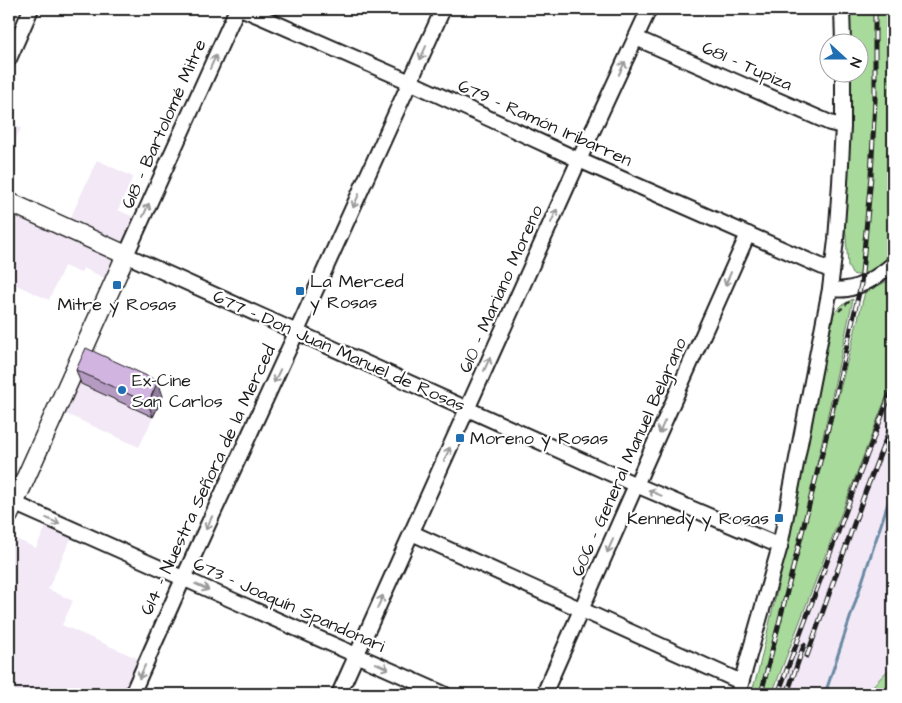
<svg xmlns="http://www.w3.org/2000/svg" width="902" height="703" font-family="'Architects Daughter',sans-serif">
  <rect width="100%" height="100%" fill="#fff"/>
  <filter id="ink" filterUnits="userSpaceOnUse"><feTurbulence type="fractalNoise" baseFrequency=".02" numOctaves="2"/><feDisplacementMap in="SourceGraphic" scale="10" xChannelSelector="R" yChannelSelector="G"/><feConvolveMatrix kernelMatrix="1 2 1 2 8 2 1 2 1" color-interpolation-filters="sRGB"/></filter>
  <g filter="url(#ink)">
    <!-- built -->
    <g fill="#f2e8f6">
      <polygon points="10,123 21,128 9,155 9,126"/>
      <polygon points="97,160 133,177 118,210 136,218 126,241 121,244 69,221"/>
      <polygon points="9,210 112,258 113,265 107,279 83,268 81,273 64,266 49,300 12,283 9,289"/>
      <polygon points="86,360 163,396 139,447 62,412"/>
      <polygon points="893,382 893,665 865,694 774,694"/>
      <polygon points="48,523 73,534 48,589 73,601 62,625 141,660 125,694 9,694 9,536 36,548"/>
    </g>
    <!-- green -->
    <g fill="#a8da9b" stroke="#627b5c">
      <path d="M848 9H893V253C888 261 878 271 869 274 863 276 857 275 852 274L848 266 845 221 849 129V73L860 72V42H848Z"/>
      <polygon points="893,276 893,379 772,694 762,694 865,292 888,281"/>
      <polygon points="853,299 807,510 760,694 751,694 758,672 787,548 834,313 842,305"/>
      <polygon points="893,665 893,694 865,694"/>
    </g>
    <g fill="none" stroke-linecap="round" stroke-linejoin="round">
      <!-- stream -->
      <polyline stroke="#6b8aa4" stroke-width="3" points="825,694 893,488"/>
      <defs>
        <g id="minor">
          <polyline points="237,9 126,255 636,485 780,546"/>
          <polyline points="243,9 410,82 579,160 832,271"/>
          <polyline points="842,9 843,42"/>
          <polyline points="636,38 830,123 843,126"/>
          <polyline points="9,59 31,9"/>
          <path d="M830 289C835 289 841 290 847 289 864 286 880 275 893 264"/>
          <polyline points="9,501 444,694"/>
          <polyline points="412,533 741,682"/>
          <polyline points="132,694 183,579 297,331 443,9"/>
          <polyline points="339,694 579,160 649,9"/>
          <polyline points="544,694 636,485 748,234"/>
          <polyline points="738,694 780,546 830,289 836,240 840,183 843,126 843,72"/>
        </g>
        <polyline id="major" points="9,202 126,255 9,515"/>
      </defs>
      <!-- minor casing -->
      <use href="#minor" stroke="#1c1c1c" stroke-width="18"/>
      <!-- major casing -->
      <use href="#major" stroke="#1c1c1c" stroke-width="21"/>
      <!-- path -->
      <polyline stroke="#1c1c1c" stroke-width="2" stroke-dasharray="5 4" stroke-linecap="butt" points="839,311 850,301"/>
      <!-- minor -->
      <use href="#minor" stroke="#fff" stroke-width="14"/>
      <!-- major -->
      <use href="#major" stroke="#fff" stroke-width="18"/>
      <defs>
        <g id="rail">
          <polyline points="807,656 866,490 893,421"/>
          <polyline points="761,694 824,446 861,284 871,176 875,100 875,9"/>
          <polyline points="778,694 855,486 893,387"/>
          <polyline points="787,694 804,645"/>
        </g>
      </defs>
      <!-- rail casing -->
      <use href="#rail" stroke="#1c1c1c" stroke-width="5"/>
      <!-- rail -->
      <use href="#rail" stroke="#fff" stroke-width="3" stroke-dasharray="9" stroke-linecap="butt"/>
    </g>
    <!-- wall -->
    <polygon fill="#b59bc2" stroke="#1c1c1c" points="76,370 163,396 153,417 81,384"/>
    <!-- shaded-wall -->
    <polygon fill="#937e9e" stroke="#1c1c1c" points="158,381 163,396 153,417 148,403"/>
    <!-- building -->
    <polygon fill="#d2b4e1" stroke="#1c1c1c" points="86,348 158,381 148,403 76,370"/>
    <!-- one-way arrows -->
    <defs><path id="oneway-shaft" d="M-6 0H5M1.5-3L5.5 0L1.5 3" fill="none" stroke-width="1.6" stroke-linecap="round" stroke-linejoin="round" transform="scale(1.25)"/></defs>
    <g stroke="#999">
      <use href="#oneway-shaft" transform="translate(423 53) rotate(114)"/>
      <use href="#oneway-shaft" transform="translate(213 62) rotate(-66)"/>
      <use href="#oneway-shaft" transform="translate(622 68) rotate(-65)"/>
      <use href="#oneway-shaft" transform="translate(356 201) rotate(114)"/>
      <use href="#oneway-shaft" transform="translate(146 210) rotate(-66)"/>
      <use href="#oneway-shaft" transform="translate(554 216) rotate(-66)"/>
      <use href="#oneway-shaft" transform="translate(728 279) rotate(114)"/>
      <use href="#oneway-shaft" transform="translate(487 364) rotate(-66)"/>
      <use href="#oneway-shaft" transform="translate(277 376) rotate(115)"/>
      <use href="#oneway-shaft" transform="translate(662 427) rotate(114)"/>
      <use href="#oneway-shaft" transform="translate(447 454) rotate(-66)"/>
      <use href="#oneway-shaft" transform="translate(655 493) rotate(-157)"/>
      <use href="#oneway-shaft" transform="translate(53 521) rotate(24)"/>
      <use href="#oneway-shaft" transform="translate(209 523) rotate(115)"/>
      <use href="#oneway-shaft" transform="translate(610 546) rotate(114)"/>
      <use href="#oneway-shaft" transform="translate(202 587) rotate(24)"/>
      <use href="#oneway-shaft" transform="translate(380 602) rotate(-66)"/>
      <use href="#oneway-shaft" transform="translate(382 666) rotate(24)"/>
      <use href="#oneway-shaft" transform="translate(142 672) rotate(114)"/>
    </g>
  </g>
  <!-- markers -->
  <g fill="#1f6fb2" stroke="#fff" stroke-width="2">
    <rect x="112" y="280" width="10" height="10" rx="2.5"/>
    <rect x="295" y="286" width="10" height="10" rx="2.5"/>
    <circle cx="122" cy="390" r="5"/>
    <rect x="455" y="433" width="10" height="10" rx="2.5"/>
    <rect x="774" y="513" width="10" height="10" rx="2.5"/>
  </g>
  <g text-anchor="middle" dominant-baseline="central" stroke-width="4.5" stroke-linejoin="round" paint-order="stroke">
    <!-- street labels -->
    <g font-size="18" fill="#1c1c1c" stroke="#fff">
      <text transform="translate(747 66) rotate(24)">681 - Tupiza</text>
      <text transform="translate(545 123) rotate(24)">679 - Ramón Iribarren</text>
      <text transform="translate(164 124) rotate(-66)">618 - Bartolomé Mitre</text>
      <text transform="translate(501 289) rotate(-66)">610 - Mariano Moreno</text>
      <text transform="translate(339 351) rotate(24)">677 - Don Juan Manuel de Rosas</text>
      <text transform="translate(629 457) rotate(-66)">606 - General Manuel Belgrano</text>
      <text transform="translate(208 480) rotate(-65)">614 - Nuestra Señora de la Merced</text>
      <text transform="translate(289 605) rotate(24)">673 - Joaquín Spandonari</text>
    </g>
    <!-- poi labels -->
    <g font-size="18" fill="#1c1c1c" stroke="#fff" text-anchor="start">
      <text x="310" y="281">La Merced<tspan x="310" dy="21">y Rosas</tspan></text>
      <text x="117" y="304" text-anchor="middle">Mitre y Rosas</text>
      <text x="132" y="380">Ex-Cine<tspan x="132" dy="21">San Carlos</tspan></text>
      <text x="470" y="438">Moreno y Rosas</text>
      <text x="769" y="518" text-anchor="end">Kennedy y Rosas</text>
    </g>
  </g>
  <!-- margin -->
  <rect width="902" height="703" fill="none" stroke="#fff" stroke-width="30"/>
  <rect x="15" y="15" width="872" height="673" fill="none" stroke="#1c1c1c" stroke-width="2" filter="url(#ink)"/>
  <!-- north arrow -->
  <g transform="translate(844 58) rotate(111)"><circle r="24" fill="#ffffff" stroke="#a4a4a4"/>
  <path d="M0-4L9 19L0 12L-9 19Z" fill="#1f6fb2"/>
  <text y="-8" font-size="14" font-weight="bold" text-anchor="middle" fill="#1c1c1c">N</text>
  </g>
</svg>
